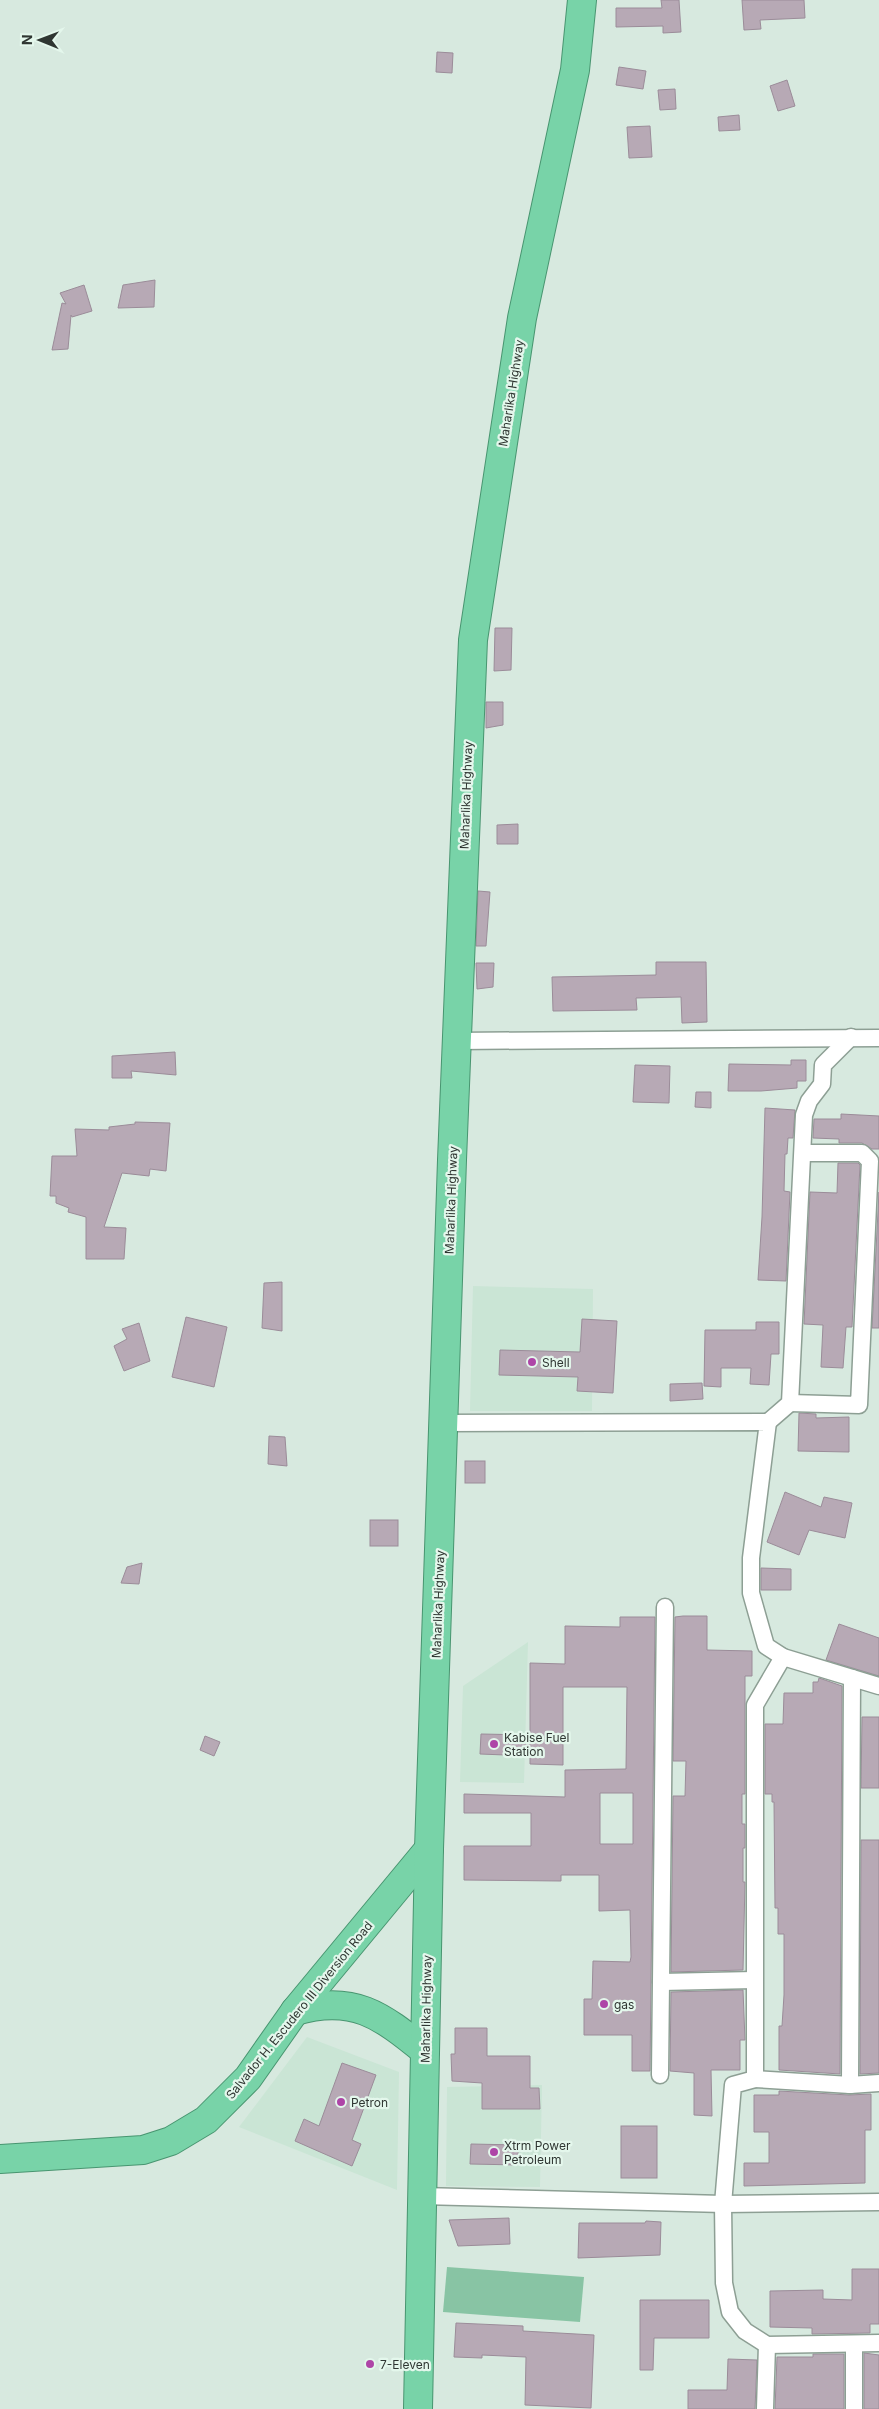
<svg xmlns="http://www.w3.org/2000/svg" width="879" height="2409" font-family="Inter,sans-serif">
  <rect width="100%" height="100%" fill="#d7e9df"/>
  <!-- built -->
  <g fill="#cae5d5">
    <polygon points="473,1286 593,1289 592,1411 470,1411"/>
    <polygon points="528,1642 524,1783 460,1782 463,1686"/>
    <polygon points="307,2037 399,2072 397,2190 239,2127"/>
    <polygon points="542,2085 540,2187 446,2186 447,2087"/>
  </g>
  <!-- green -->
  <polygon fill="#88c4a4" points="447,2267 584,2277 580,2322 443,2312"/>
  <!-- building -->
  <g fill="#b7a9b5" stroke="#9b8c99" fill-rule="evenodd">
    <polygon points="661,0 679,0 681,32 663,33 663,26 616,27 616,8 662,8"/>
    <polygon points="742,0 804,0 805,18 760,20 761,29 744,30"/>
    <polygon points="437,52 453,53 452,73 436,72"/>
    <polygon points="619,67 646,71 643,89 616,85"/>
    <polygon points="787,80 795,106 778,111 770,86"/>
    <polygon points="675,89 676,109 660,110 658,90"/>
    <polygon points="739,115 740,130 719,131 718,117"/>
    <polygon points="650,126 652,157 629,158 627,127"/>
    <polygon points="155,280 154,307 118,308 123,285"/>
    <polygon points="84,285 92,311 72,317 71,315 68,349 52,350 62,303 66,304 60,293"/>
    <polygon points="495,628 512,628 511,670 494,671"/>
    <polygon points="486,702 503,702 503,725 486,728"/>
    <polygon points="518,824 518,844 497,844 497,825"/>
    <polygon points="478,891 490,892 486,946 476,946"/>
    <polygon points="656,962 706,962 707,1022 682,1023 681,997 636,998 637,1010 553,1011 552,977 656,975"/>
    <polygon points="476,963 494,963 493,987 477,989"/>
    <polygon points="175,1052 176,1075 131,1071 132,1078 112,1078 112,1056"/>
    <polygon points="791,1060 806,1060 806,1081 797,1081 797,1088 761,1091 728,1091 729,1064 791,1065"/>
    <polygon points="635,1065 670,1066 669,1103 633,1102"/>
    <polygon points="696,1092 711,1092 711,1108 695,1107"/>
    <polygon points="765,1108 795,1110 793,1138 788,1138 787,1154 785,1154 784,1191 790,1192 786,1281 758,1280 762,1217"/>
    <polygon points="841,1114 879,1116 879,1149 872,1149 862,1143 839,1143 839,1139 813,1138 814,1119 841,1119"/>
    <polygon points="135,1122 170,1123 166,1171 150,1169 149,1176 122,1173 104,1227 126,1228 124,1259 86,1259 86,1217 68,1212 69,1208 56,1203 56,1196 50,1196 52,1156 77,1156 75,1129 109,1130 109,1127 135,1124"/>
    <polygon points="838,1163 858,1163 860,1165 852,1327 846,1327 843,1368 821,1367 823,1325 804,1324 810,1192 837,1193"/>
    <polygon points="879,1192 879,1328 872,1328"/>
    <polygon points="282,1282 282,1331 262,1328 264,1283"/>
    <polygon points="186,1317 227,1327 214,1387 172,1377"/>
    <polygon points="582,1319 617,1321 613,1393 577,1391 578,1377 499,1375 500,1350 580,1352"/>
    <polygon points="756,1322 779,1322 779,1354 771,1354 769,1385 750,1384 751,1368 721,1368 721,1387 704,1386 705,1330 756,1330"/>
    <polygon points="139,1323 150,1361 124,1371 114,1346 127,1339 122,1329"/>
    <polygon points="702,1383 703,1399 670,1401 670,1384"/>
    <polygon points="799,1413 816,1414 816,1418 849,1417 849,1452 798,1451"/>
    <polygon points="269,1436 285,1437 287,1466 268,1464"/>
    <rect x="465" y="1461" width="20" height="22"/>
    <polygon points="785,1492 821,1507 824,1497 852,1503 845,1538 809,1530 799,1555 767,1542"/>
    <rect x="370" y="1520" width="28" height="26"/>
    <polygon points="142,1563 139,1584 121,1583 127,1567"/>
    <polygon points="761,1568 791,1569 791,1590 761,1590"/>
    <polygon points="683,1616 707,1616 707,1650 752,1651 752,1676 745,1676 745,1794 742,1794 742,1824 745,1824 745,1848 743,1848 743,1882 745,1882 743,1970 671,1972 673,1796 685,1796 686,1761 673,1761 675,1617"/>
    <path d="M620 1617H655L650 2071H632V2035H584V1999H592L593 1961 630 1962 631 1957 630 1910 599 1911V1875H561V1881L464 1880V1846H531V1813H464V1794L565 1797V1770L626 1769 627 1687H563V1765L530 1764V1756L480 1754 481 1734 530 1735V1663L565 1664V1626L620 1627ZM600 1793H633V1844H600Z"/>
    <polygon points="839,1624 879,1638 879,1676 826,1660"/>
    <polygon points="819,1678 842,1686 840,2074 779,2070 779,2026 782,2026 784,1995 784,1934 778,1934 778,1908 775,1908 774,1802 772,1802 772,1794 765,1794 765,1724 783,1724 784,1693 813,1693 813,1682 818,1682"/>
    <polygon points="862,1717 879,1717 879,1788 861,1788"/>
    <polygon points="205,1736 220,1742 214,1756 200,1750"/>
    <polygon points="861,1840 879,1840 879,2073 860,2074"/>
    <polygon points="743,1990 745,2040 740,2040 740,2070 711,2070 712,2116 694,2115 694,2073 670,2071 671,1992"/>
    <polygon points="455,2028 487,2028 487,2056 530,2056 530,2088 539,2088 540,2109 482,2109 482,2083 452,2081 451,2054 455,2054"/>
    <polygon points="342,2063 376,2075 352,2140 361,2144 352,2166 295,2141 304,2119 319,2126"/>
    <polygon points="779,2091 849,2095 871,2094 871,2130 865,2130 865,2183 744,2186 744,2163 769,2163 769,2132 754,2132 754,2095 779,2095"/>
    <rect x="621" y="2126" width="36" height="52"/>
    <polygon points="471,2144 518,2145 518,2165 470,2164"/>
    <polygon points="509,2218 510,2244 458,2246 449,2220"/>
    <polygon points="646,2221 661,2222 660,2255 578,2258 579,2223 645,2223"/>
    <polygon points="852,2269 879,2269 879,2324 870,2324 870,2333 812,2334 812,2328 770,2327 770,2291 823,2290 823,2299 852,2300"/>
    <polygon points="640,2300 709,2300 709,2338 654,2338 653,2370 640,2370"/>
    <polygon points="456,2323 523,2326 523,2331 594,2335 591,2408 525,2405 526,2357 482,2355 482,2358 454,2357"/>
    <polygon points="864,2353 879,2355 879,2409 864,2409"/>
    <polygon points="813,2354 844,2354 844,2409 775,2409 777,2357 813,2357"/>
    <polygon points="728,2359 757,2360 755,2409 688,2409 688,2390 727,2390"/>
  </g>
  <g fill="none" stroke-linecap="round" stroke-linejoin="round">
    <defs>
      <g id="minor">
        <polyline points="457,1041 879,1038"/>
        <polyline points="790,1403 859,1405 870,1161 862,1153 803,1153"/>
        <polyline points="768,1422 790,1403 804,1115 809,1101 822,1084 823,1065 851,1037"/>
        <polyline points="444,1423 768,1422 751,1558 751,1593 766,1646 783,1657 879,1686"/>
        <polyline points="783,1657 755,1705 755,2079 733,2085 723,2204 724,2283 730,2312 745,2331 767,2345 879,2343"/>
        <polyline points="661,1982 754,1980"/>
        <polyline points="660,2075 665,1607"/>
        <polyline points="755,2079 850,2085 879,2083"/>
        <polyline points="850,2085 852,1678"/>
        <polyline points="421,2196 723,2204 879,2202"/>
        <polyline points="765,2409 767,2345"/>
        <polyline points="854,2409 854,2344"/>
      </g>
      <g id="trunk">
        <path d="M295 2011C353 1994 381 2015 425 2051"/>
        <polyline points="0,2159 143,2150 171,2141 206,2120 248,2078 295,2011 429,1849"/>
        <polyline points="418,2409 429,1849 452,1160 473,640 522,318 575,70 582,0"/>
      </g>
    </defs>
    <!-- minor casing -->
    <use href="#minor" stroke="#8d9f94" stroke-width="19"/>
    <!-- trunk casing -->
    <use href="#trunk" stroke="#489570" stroke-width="30"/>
    <!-- minor -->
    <use href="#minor" stroke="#fff" stroke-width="16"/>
    <!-- trunk -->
    <use href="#trunk" stroke="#78d3a8" stroke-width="28"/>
  </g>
  <!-- markers -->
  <g fill="#ae45a7" stroke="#e4f7ec" stroke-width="2">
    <circle cx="532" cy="1362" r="5"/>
    <circle cx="494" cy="1744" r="5"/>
    <circle cx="604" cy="2004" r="5"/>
    <circle cx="341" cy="2102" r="5"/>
    <circle cx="494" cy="2152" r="5"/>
    <circle cx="370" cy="2364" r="5"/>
  </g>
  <g text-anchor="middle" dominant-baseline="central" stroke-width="4.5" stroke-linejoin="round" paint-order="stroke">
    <!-- street labels -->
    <g font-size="12" fill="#2f3632" stroke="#e4f7ec">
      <text transform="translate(511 393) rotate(-81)">Maharlika Highway</text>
      <text transform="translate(466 795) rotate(-88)">Maharlika Highway</text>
      <text transform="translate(451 1200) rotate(-88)">Maharlika Highway</text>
      <text transform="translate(438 1604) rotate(-88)">Maharlika Highway</text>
      <text transform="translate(426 2009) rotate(-89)">Maharlika Highway</text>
      <text transform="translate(299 2010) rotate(-51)">Salvador H. Escudero III Diversion Road</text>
    </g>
    <!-- poi labels -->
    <g font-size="12" fill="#2f3632" stroke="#e4f7ec" text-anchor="start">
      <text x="542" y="1362">Shell</text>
      <text x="504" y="1737">Kabise Fuel<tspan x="504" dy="14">Station</tspan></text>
      <text x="614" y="2004">gas</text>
      <text x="351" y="2102">Petron</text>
      <text x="504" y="2145">Xtrm Power<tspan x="504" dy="14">Petroleum</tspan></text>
      <text x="380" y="2364">7-Eleven</text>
    </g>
  </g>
  <!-- north arrow -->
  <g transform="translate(40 40) rotate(271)" stroke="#e4f7ec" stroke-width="4" paint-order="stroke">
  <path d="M0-4L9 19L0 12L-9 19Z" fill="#2f3632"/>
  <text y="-8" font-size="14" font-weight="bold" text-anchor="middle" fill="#2f3632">N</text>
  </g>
</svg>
